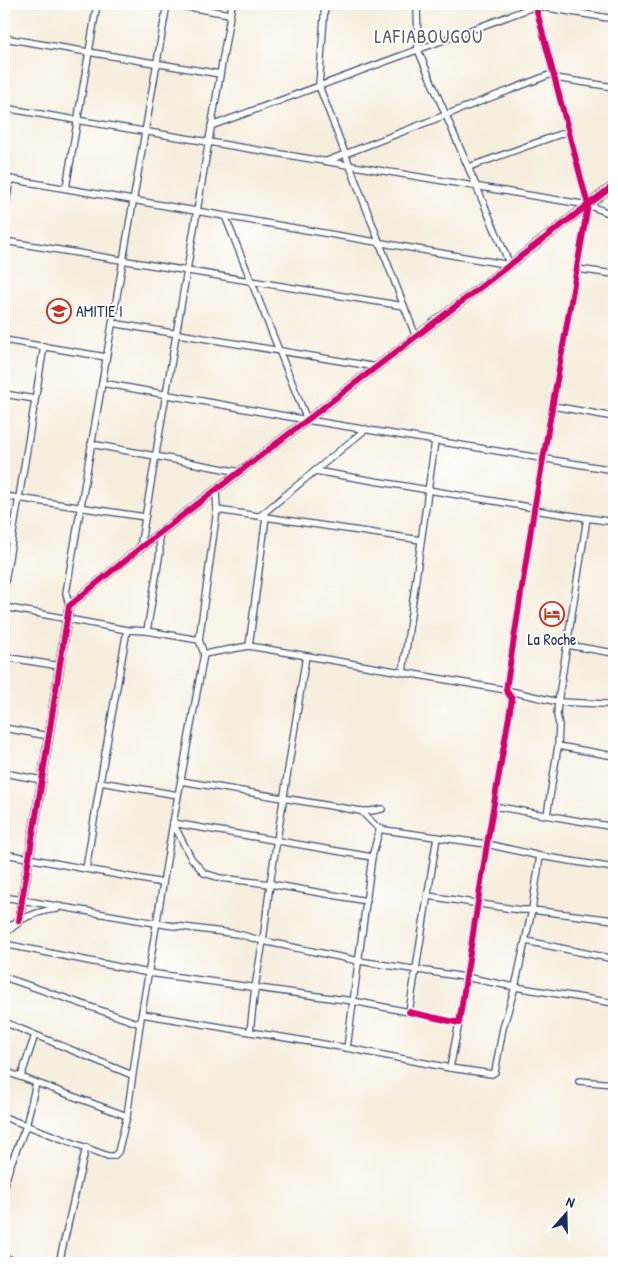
<svg xmlns="http://www.w3.org/2000/svg" width="618" height="1267" font-family="'Patrick Hand',sans-serif">
  <rect width="100%" height="100%" fill="#fff"/>
  <filter id="ink" filterUnits="userSpaceOnUse"><feTurbulence type="fractalNoise" baseFrequency=".02" numOctaves="2"/><feDisplacementMap in="SourceGraphic" scale="10" xChannelSelector="R" yChannelSelector="G"/><feConvolveMatrix kernelMatrix="1 2 1 2 8 2 1 2 1" color-interpolation-filters="sRGB"/></filter>
  <filter id="wash" filterUnits="userSpaceOnUse"><feTurbulence type="fractalNoise" baseFrequency=".0096" numOctaves="4" result="noise"/><feDisplacementMap in="SourceGraphic" scale="20" xChannelSelector="R" yChannelSelector="G"/><feGaussianBlur stdDeviation="1.12" result="paint"/><feColorMatrix in="noise" values="0 0 0 0 0 0 0 0 0 0 0 0 0 0 0 0 0 1.4 0 .05"/><feComposite in="paint" operator="in"/></filter>
  <g filter="url(#wash)">
    <rect width="100%" height="100%" fill="#f5eedd"/>
  </g>
  <g filter="url(#ink)">
    <g fill="none" stroke-linecap="round" stroke-linejoin="round">
      <defs>
        <g id="street">
          <polyline points="169,4 230,14"/>
          <polyline points="325,4 319,86 416,337"/>
          <polyline points="4,38 220,74"/>
          <polyline points="555,78 614,87"/>
          <polyline points="4,108 588,205 614,215"/>
          <polyline points="211,126 536,6 614,19"/>
          <polyline points="327,161 554,73"/>
          <polyline points="469,167 569,131"/>
          <polyline points="4,178 510,265 418,50 417,4"/>
          <polyline points="66,188 97,4"/>
          <polyline points="225,216 307,420"/>
          <polyline points="4,218 10,179"/>
          <polyline points="4,241 404,306"/>
          <polyline points="577,269 614,274"/>
          <polyline points="112,323 377,367"/>
          <polyline points="4,340 106,357"/>
          <polyline points="102,383 307,420 614,470"/>
          <polyline points="4,394 35,399"/>
          <polyline points="553,406 614,417"/>
          <polyline points="91,444 240,472"/>
          <polyline points="315,471 535,508"/>
          <polyline points="4,496 145,517"/>
          <polyline points="217,510 421,540"/>
          <polyline points="534,510 614,522"/>
          <polyline points="260,516 366,429"/>
          <polyline points="140,548 232,4"/>
          <polyline points="4,588 44,346"/>
          <polyline points="69,606 66,593 167,4"/>
          <polyline points="4,607 127,630 147,631 199,640 204,654 249,646 506,690 558,702 606,704 614,706"/>
          <polyline points="147,631 160,552 159,534"/>
          <polyline points="199,640 217,510 216,490"/>
          <polyline points="567,645 614,653"/>
          <polyline points="249,646 266,517"/>
          <polyline points="4,657 60,666"/>
          <polyline points="403,672 435,441"/>
          <polyline points="4,728 49,736"/>
          <polyline points="558,746 614,756"/>
          <polyline points="4,773 42,780"/>
          <polyline points="181,781 361,811 371,811 382,809"/>
          <polyline points="100,782 178,795"/>
          <polyline points="493,806 614,827"/>
          <polyline points="361,811 376,826 384,830 487,844 540,856 614,868"/>
          <polyline points="547,815 558,746 559,725 557,715 558,702 587,518"/>
          <polyline points="173,823 191,858 204,873 220,878 270,884 367,901"/>
          <polyline points="173,823 372,857"/>
          <polyline points="4,854 28,858 86,869 163,883"/>
          <polyline points="86,869 102,771 127,630"/>
          <polyline points="428,896 520,910 532,910 614,920"/>
          <polyline points="4,897 167,925 238,934 263,941 359,961 465,977 515,987 614,1003"/>
          <path d="M19 921C32 914 43 910 57 909"/>
          <polyline points="526,941 614,959"/>
          <polyline points="4,944 149,973 353,1001 409,1012 437,837"/>
          <polyline points="4,977 140,1024"/>
          <polyline points="409,1012 459,1023 487,844 512,699 506,690 534,510 588,205 535,4"/>
          <polyline points="142,1014 347,1048 450,1068 459,1023"/>
          <polyline points="4,1022 132,1075"/>
          <polyline points="250,1032 255,987 263,941 270,884 306,656"/>
          <polyline points="347,1048 372,857 380,828"/>
          <polyline points="450,1068 492,1074 495,1072 503,1028 515,987 532,910 540,856"/>
          <polyline points="4,1071 127,1116"/>
          <polyline points="21,1077 35,1035"/>
          <polyline points="579,1081 614,1084"/>
          <polyline points="4,1117 108,1156 114,1156 118,1152 127,1116 140,1024 173,823 204,654"/>
          <polyline points="4,1187 10,1166 26,1126 36,1083"/>
          <polyline points="4,1257 19,1263"/>
          <polyline points="59,1263 86,1147"/>
        </g>
        <polyline id="secondary" points="4,933 19,921 22,900 42,780 69,606 140,548 614,185"/>
      </defs>
      <!-- street casing -->
      <use href="#street" stroke="#3c4c71" stroke-width="8"/>
      <!-- secondary casing -->
      <use href="#secondary" stroke="#3c4c71" stroke-width="10"/>
      <!-- street -->
      <use href="#street" stroke="#fff" stroke-width="5.5"/>
      <!-- secondary -->
      <use href="#secondary" stroke="#fff" stroke-width="8"/>
      <defs>
        <g id="cycleway">
          <polyline points="19,921 22,900 42,780 69,606 140,548 614,185"/>
          <polyline points="409,1012 459,1023 487,844 512,699 506,690 534,510 588,205 535,4"/>
        </g>
      </defs>
      <!-- cycleway casing -->
      <use href="#cycleway" stroke="#fff" stroke-width="9"/>
      <!-- cycleway -->
      <use href="#cycleway" stroke="#d6006c" stroke-width="6"/>
    </g>
  </g>
  <!-- icons -->
  <defs>
    <symbol id="school-ring" viewBox="-11 -11 22 22"><circle r="9.5" fill="#fff" stroke="#c8321e" stroke-width="1.5"/><path d="M0-5L7-2L0 1L-7-2ZM-4 1L0 2.5L4 1V4Q0 6-4 4Z" fill="#c8321e"/></symbol>
    <symbol id="hotel-ring" viewBox="-11 -11 22 22"><circle r="9.5" fill="#fff" stroke="#c8321e" stroke-width="1.5"/><path d="M-6-4.5h1.5V1H6V5H4.5V3h-9V5H-6ZM-4 0a1.8 1.8 0 1 1 3.6 0ZM.5 0V-2.5h3Q6-2.5 6 0Z" fill="#c8321e"/></symbol>
  </defs>
  <g fill-rule="evenodd">
    <use href="#school-ring" x="45" y="297" width="28" height="28"/>
    <use href="#hotel-ring" x="538" y="600" width="28" height="28"/>
  </g>
  <g text-anchor="middle" dominant-baseline="central" stroke-width="4" stroke-linejoin="round" paint-order="stroke">
    <!-- poi labels -->
    <g font-size="16" fill="#1b2f5e" stroke="#fff" text-anchor="start">
      <text x="76" y="311">AMITIE I</text>
      <text x="552" y="639" text-anchor="middle">La Roche</text>
    </g>
    <!-- quarter labels -->
    <g font-size="19" letter-spacing="1" fill="#62566d" stroke="#fff">
      <text x="429" y="36">LAFIABOUGOU</text>
    </g>
  </g>
  <!-- margin -->
  <rect width="618" height="1267" fill="none" stroke="#fff" stroke-width="20"/>
  <!-- north arrow -->
  <g transform="translate(566 1214) rotate(20)" stroke="#ffffff" stroke-width="4" paint-order="stroke">
  <path d="M0-4L9 19L0 12L-9 19Z" fill="#1b2f5e"/>
  <text y="-8" font-size="14" font-weight="bold" text-anchor="middle" fill="#1b2f5e">N</text>
  </g>
</svg>
